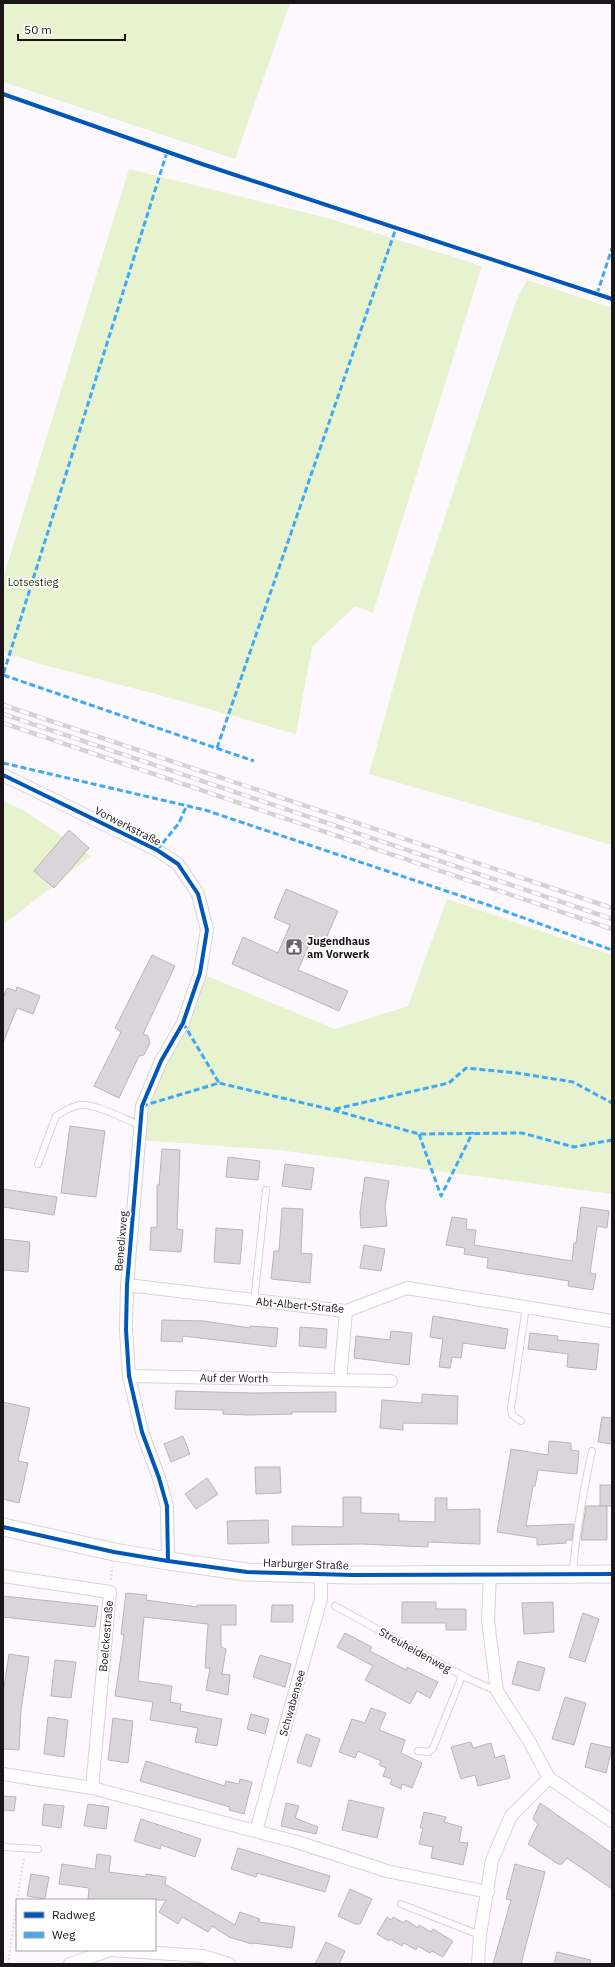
<svg xmlns="http://www.w3.org/2000/svg" width="615" height="1967" font-family="'IBM Plex Sans',sans-serif">
  <rect width="100%" height="100%" fill="#fdf8fd"/>
  <!-- green -->
  <g fill="#e7f3cf">
    <polygon points="3,3 290,3 235,159 3,82"/>
    <polygon points="129,169 331,219 482,266 373,613 355,606 312,647 296,734 167,697 40,664 3,652 3,579"/>
    <polygon points="527,280 612,308 612,845 369,774 416,605 516,301"/>
    <polygon points="3,801 23,810 91,856 3,925"/>
    <polygon points="447,899 612,955 612,1194 278,1150 139,1140 142,1106 200,973 335,1029 408,1006"/>
  </g>
  <!-- building -->
  <g fill="#dad5d9" stroke="#bab5ba">
    <polygon points="69,830 89,848 54,888 34,871"/>
    <polygon points="286,889 338,911 325,941 313,936 298,970 348,991 339,1011 232,964 243,937 278,953 290,925 274,918"/>
    <polygon points="152,955 175,966 143,1034 148,1036 150,1043 144,1055 139,1056 119,1098 94,1086 121,1032 115,1028"/>
    <polygon points="17,987 40,996 33,1014 17,1008 3,1043 3,998 7,988 16,991"/>
    <polygon points="70,1126 105,1131 96,1197 61,1193"/>
    <polygon points="162,1149 180,1150 177,1229 183,1230 181,1252 150,1250 151,1227 157,1228 157,1185 159,1185"/>
    <polygon points="228,1157 260,1161 258,1180 226,1177"/>
    <polygon points="285,1164 314,1168 311,1190 282,1186"/>
    <polygon points="365,1177 389,1181 385,1207 387,1226 361,1228 360,1212"/>
    <polygon points="3,1189 57,1197 54,1215 3,1207"/>
    <polygon points="581,1207 609,1211 607,1228 597,1226 590,1273 596,1274 593,1290 568,1286 569,1281 487,1268 488,1258 464,1254 465,1248 446,1245 452,1217 467,1219 466,1229 476,1230 474,1245 572,1261 574,1243 576,1243"/>
    <polygon points="282,1208 303,1209 301,1253 312,1254 310,1283 271,1279 274,1251 279,1251"/>
    <polygon points="216,1228 243,1230 240,1264 214,1262"/>
    <polygon points="3,1239 30,1242 28,1272 3,1270"/>
    <polygon points="364,1245 385,1249 381,1271 360,1268"/>
    <polygon points="433,1316 508,1329 505,1349 463,1343 461,1358 452,1357 450,1368 439,1367 443,1339 430,1337"/>
    <polygon points="162,1320 204,1321 250,1328 250,1326 278,1328 276,1347 183,1336 182,1342 161,1341"/>
    <polygon points="300,1327 327,1329 326,1348 299,1346"/>
    <polygon points="391,1331 412,1333 409,1365 354,1358 356,1336 390,1340"/>
    <polygon points="530,1333 558,1336 557,1340 599,1344 596,1370 567,1367 568,1354 528,1349"/>
    <polygon points="176,1391 253,1393 336,1392 336,1412 292,1412 292,1414 249,1415 223,1414 223,1410 175,1409"/>
    <polygon points="422,1394 458,1396 457,1424 403,1423 403,1430 380,1428 382,1400 422,1403"/>
    <polygon points="3,1402 30,1408 18,1461 28,1463 19,1503 3,1499"/>
    <polygon points="602,1417 612,1418 612,1444 598,1442"/>
    <polygon points="183,1436 190,1454 171,1462 164,1444"/>
    <polygon points="549,1441 571,1443 571,1450 579,1451 577,1474 538,1470 535,1486 533,1486 526,1526 574,1524 572,1540 566,1540 566,1543 537,1545 537,1538 497,1532 511,1449 548,1455"/>
    <polygon points="255,1467 280,1467 281,1493 256,1494"/>
    <polygon points="207,1478 218,1494 196,1509 185,1494"/>
    <rect x="600" y="1485" width="12" height="21"/>
    <polygon points="343,1497 361,1497 361,1513 399,1514 399,1521 435,1522 435,1498 447,1498 447,1510 480,1509 480,1544 428,1542 428,1547 361,1544 292,1545 292,1526 343,1527"/>
    <polygon points="586,1506 607,1506 607,1540 581,1540"/>
    <polygon points="268,1520 269,1543 228,1544 227,1521"/>
    <polygon points="126,1593 147,1595 146,1600 197,1607 197,1605 236,1605 236,1625 221,1625 221,1647 226,1649 222,1674 230,1675 228,1695 206,1690 210,1668 205,1668 208,1624 144,1617 138,1681 172,1686 170,1702 181,1704 180,1711 222,1719 217,1746 195,1742 198,1728 150,1720 153,1702 115,1696 124,1635 121,1634"/>
    <polygon points="3,1596 98,1606 95,1627 3,1617"/>
    <polygon points="402,1602 436,1602 436,1609 466,1609 466,1630 446,1630 446,1623 402,1623"/>
    <polygon points="553,1602 554,1632 524,1634 522,1603"/>
    <polygon points="272,1605 293,1605 293,1622 271,1622"/>
    <polygon points="583,1613 599,1619 585,1662 569,1657"/>
    <polygon points="345,1633 372,1647 370,1651 406,1670 407,1667 438,1682 430,1698 417,1691 410,1704 365,1680 373,1666 337,1647"/>
    <polygon points="9,1654 29,1657 21,1710 19,1750 3,1749 3,1694"/>
    <polygon points="260,1655 291,1664 285,1687 253,1677"/>
    <polygon points="55,1660 76,1662 71,1698 51,1696"/>
    <polygon points="518,1661 545,1668 539,1691 512,1684"/>
    <polygon points="565,1697 586,1703 574,1745 552,1739"/>
    <polygon points="371,1708 386,1713 379,1730 405,1740 401,1753 422,1763 412,1788 402,1784 401,1789 390,1784 392,1779 383,1776 386,1768 379,1765 381,1761 358,1751 355,1758 339,1752 352,1719 365,1723"/>
    <polygon points="251,1714 269,1719 265,1734 247,1729"/>
    <polygon points="48,1717 68,1720 64,1757 44,1754"/>
    <polygon points="113,1718 133,1721 128,1763 108,1760"/>
    <polygon points="306,1734 320,1739 311,1767 297,1762"/>
    <polygon points="471,1742 473,1748 491,1743 495,1758 504,1755 510,1778 478,1786 475,1775 461,1779 451,1747"/>
    <polygon points="591,1743 612,1748 606,1773 585,1767"/>
    <polygon points="146,1761 225,1786 226,1781 239,1784 240,1779 252,1782 244,1814 229,1810 230,1807 140,1781"/>
    <polygon points="3,1796 16,1797 14,1811 3,1810"/>
    <polygon points="349,1800 384,1808 377,1838 342,1830"/>
    <polygon points="286,1803 299,1806 295,1818 318,1827 316,1834 281,1826"/>
    <polygon points="540,1803 612,1853 612,1889 567,1858 562,1864 558,1864 528,1844 538,1824 533,1819"/>
    <polygon points="44,1804 64,1806 61,1828 42,1825"/>
    <polygon points="88,1804 109,1807 106,1829 84,1826"/>
    <polygon points="424,1812 446,1817 444,1822 462,1827 459,1842 468,1843 463,1865 431,1858 433,1847 419,1844 423,1828 420,1828"/>
    <polygon points="141,1819 201,1839 195,1857 161,1845 160,1849 134,1841"/>
    <polygon points="238,1848 330,1876 325,1892 257,1873 256,1877 231,1869"/>
    <polygon points="97,1854 111,1856 109,1872 146,1877 146,1874 166,1877 165,1884 235,1925 240,1912 260,1919 259,1922 295,1927 292,1948 253,1943 252,1944 229,1937 212,1926 208,1932 182,1917 178,1924 159,1912 166,1900 88,1900 89,1888 59,1884 62,1864 95,1869"/>
    <polygon points="515,1864 545,1872 521,1964 493,1964 511,1900 506,1899"/>
    <polygon points="31,1874 49,1877 45,1899 27,1896"/>
    <polygon points="350,1889 372,1899 360,1924 355,1924 338,1916"/>
    <polygon points="387,1917 391,1920 393,1917 404,1923 406,1920 418,1928 419,1925 431,1932 433,1929 453,1941 443,1957 432,1951 430,1953 418,1946 416,1950 404,1943 402,1946 390,1939 389,1941 377,1934"/>
    <polygon points="326,1942 345,1951 339,1964 315,1964"/>
    <polygon points="557,1952 591,1960 590,1964 554,1964"/>
  </g>
  <g fill="none" stroke-linecap="round" stroke-linejoin="round">
    <defs>
      <g id="service">
        <path d="M38 1164 56 1116C63 1112 73 1105 82 1105 99 1105 124 1119 140 1125"/>
        <polyline points="254,1301 266,1190"/>
        <polyline points="521,1421 512,1415 511,1408 526,1307"/>
        <path d="M573 1572C576 1531 583 1492 592 1451"/>
        <polyline points="335,1606 467,1678 497,1691"/>
        <polyline points="418,1751 429,1752 433,1748 462,1676"/>
        <polyline points="3,1847 38,1849"/>
        <polyline points="401,1904 480,1935"/>
      </g>
      <g id="minor">
        <polyline points="3,775 157,850 178,864 198,894 207,930 200,973 183,1023 161,1061 142,1106 127,1285 126,1330 129,1376 142,1432 159,1478 167,1506 168,1561"/>
        <polyline points="127,1285 346,1311 407,1288 612,1321"/>
        <polyline points="129,1376 391,1381"/>
        <polyline points="340,1380 346,1311"/>
        <polyline points="490,1573 488,1621 497,1691 529,1741 549,1778 612,1821"/>
        <polyline points="3,1576 110,1592 92,1788"/>
        <polyline points="3,1774 92,1788 297,1842 387,1871 488,1892"/>
        <polyline points="256,1831 321,1599 321,1574"/>
        <polyline points="112,1950 203,1956 229,1964"/>
        <polyline points="70,1964 110,1950"/>
        <polyline points="478,1964 480,1935 492,1860 511,1816 549,1778"/>
      </g>
      <polyline id="secondary" points="3,1527 114,1552 168,1561 247,1572 352,1575 612,1574"/>
    </defs>
    <!-- service casing -->
    <use href="#service" stroke="#d8d3d7" stroke-width="8"/>
    <!-- minor casing -->
    <use href="#minor" stroke="#d8d3d7" stroke-width="14"/>
    <!-- secondary casing -->
    <use href="#secondary" stroke="#d8d3d7" stroke-width="19"/>
    <!-- path -->
    <g stroke="#e4e2e4" stroke-width="2.5" stroke-dasharray="2 2" stroke-linecap="butt">
      <polyline points="111,1580 112,1567"/>
      <polyline points="17,1900 24,1857"/>
      <polyline points="8,1964 17,1902"/>
    </g>
    <!-- service -->
    <use href="#service" stroke="#fffeff" stroke-width="6"/>
    <!-- minor -->
    <use href="#minor" stroke="#fffeff" stroke-width="12"/>
    <!-- secondary -->
    <use href="#secondary" stroke="#fffeff" stroke-width="17"/>
    <defs>
      <g id="rail">
        <polyline points="3,705 612,908"/>
        <polyline points="3,714 612,919"/>
        <polyline points="3,723 612,929"/>
      </g>
    </defs>
    <!-- rail casing -->
    <use href="#rail" stroke="#d3d3d3" stroke-width="4.5"/>
    <!-- rail -->
    <use href="#rail" stroke="#fff" stroke-width="3" stroke-dasharray="9" stroke-linecap="butt"/>
    <!-- quiet -->
    <g stroke="#3fa9f5" stroke-width="3" stroke-dasharray="6 3" stroke-linecap="butt">
      <polyline points="167,152 3,675 254,761"/>
      <polyline points="597,294 612,248"/>
      <polyline points="217,748 396,228"/>
      <polyline points="3,763 205,810 488,905 612,950"/>
      <polyline points="157,850 179,823 187,805"/>
      <polyline points="183,1023 219,1083"/>
      <polyline points="142,1106 219,1083 333,1110 419,1134 522,1133 574,1147 612,1140"/>
      <polyline points="335,1109 449,1083 466,1068 517,1073 573,1082 612,1103"/>
      <polyline points="419,1134 441,1196 473,1132"/>
    </g>
    <defs>
      <g id="cycleway">
        <polyline points="3,94 202,164 612,299"/>
        <polyline points="3,775 157,850 178,864 198,894 207,930 200,973 183,1023 161,1061 142,1106 127,1285 126,1330 129,1376 142,1432 159,1478 167,1506 168,1561"/>
        <polyline points="3,1527 114,1552 168,1561 247,1572 352,1575 612,1574"/>
      </g>
    </defs>
    <!-- cycleway casing -->
    <use href="#cycleway" stroke="#fff" stroke-width="6"/>
    <!-- cycleway -->
    <use href="#cycleway" stroke="#0057b8" stroke-width="4"/>
  </g>
  <!-- icons -->
  <defs>
    <symbol id="civic-square" viewBox="-11 -11 22 22"><rect x="-9" y="-9" width="18" height="18" rx="4" fill="#696469" stroke="#fff"/><path d="M-.6-6.5H3V-4.5H.6V-3L4-1V1h2V6H-6V1h2V-1L-.6-3ZM-1.2 2.5V6h2.4V2.5Z" fill="#fff"/></symbol>
  </defs>
  <g fill-rule="evenodd">
    <use href="#civic-square" x="284" y="937" width="20" height="20"/>
  </g>
  <g text-anchor="middle" dominant-baseline="central" stroke-width="4" stroke-linejoin="round" paint-order="stroke">
    <!-- park labels -->
    <g font-size="11" fill="#253400" stroke="#fff">
      <text x="33" y="582">Lotsestieg</text>
    </g>
    <!-- street labels -->
    <g font-size="11" fill="#191519" stroke="#fff">
      <text transform="translate(128 826) rotate(27)">Vorwerkstraße</text>
      <text transform="translate(121 1241) rotate(-85)">Benedixweg</text>
      <text transform="translate(300 1305) rotate(5)">Abt-Albert-Straße</text>
      <text transform="translate(234 1378) rotate(1)">Auf der Worth</text>
      <text transform="translate(306 1564) rotate(2)">Harburger Straße</text>
      <text transform="translate(106 1636) rotate(-85)">Boelckestraße</text>
      <text transform="translate(415 1650) rotate(29)">Streuheidenweg</text>
      <text transform="translate(292 1703) rotate(-74)">Schwabensee</text>
    </g>
    <!-- poi labels -->
    <g font-size="11" font-weight="bold" fill="#191519" stroke="#fff" text-anchor="start">
      <text x="307" y="941">Jugendhaus<tspan x="307" dy="13">am Vorwerk</tspan></text>
    </g>
  </g>
  <!-- border -->
  <rect width="615" height="1967" fill="none" stroke="#191519" stroke-width="8"/>
  <!-- legend -->
  <rect x="16" y="1899" width="140" height="52" fill="#ffffff" stroke="#a3a1a3"/>
  <rect x="24" y="1912" width="20" height="6" fill="#0057b8" stroke="#a3a1a3"/>
  <text x="52" y="1919" font-size="12" fill="#191519">Radweg</text>
  <rect x="24" y="1932" width="20" height="6" fill="#3fa9f5" stroke="#a3a1a3"/>
  <text x="52" y="1939" font-size="12" fill="#191519">Weg</text>
  <!-- scale -->
  <path d="M18 34v6h107v-6" fill="none" stroke="#191519" stroke-width="2"/>
  <text x="24" y="34" font-size="12" fill="#191519" stroke="#ffffff" stroke-width="3" paint-order="stroke">50 m</text>
</svg>
